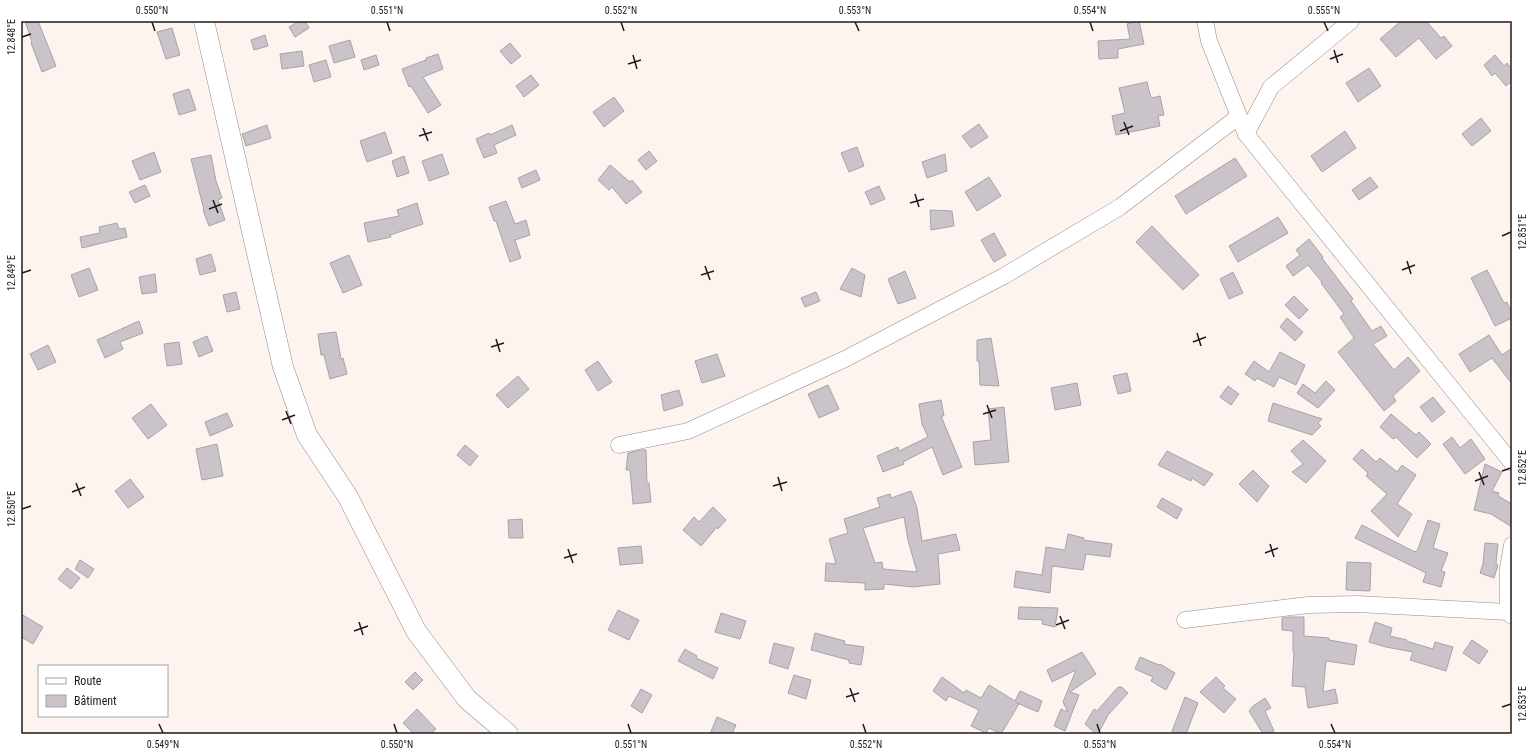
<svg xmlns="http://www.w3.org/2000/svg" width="1533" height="755" font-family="'Roboto Condensed',sans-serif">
  <rect width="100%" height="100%" fill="#fdf4f0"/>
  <!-- building -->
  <g fill="#cac3c9" stroke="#a9a2a8" fill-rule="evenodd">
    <polygon points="25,21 38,21 56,66 42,72 31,43 32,42"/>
    <polygon points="299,21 305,21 309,28 295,37 289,27"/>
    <polygon points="1139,21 1144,44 1118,49 1118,58 1099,59 1098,41 1130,39 1127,24"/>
    <polygon points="1401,21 1426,21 1441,38 1444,36 1452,46 1436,59 1419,38 1396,57 1380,39"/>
    <polygon points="172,28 180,55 166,59 157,32"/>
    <polygon points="265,35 268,46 254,50 251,40"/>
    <polygon points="350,40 355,57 334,63 329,46"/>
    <polygon points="510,43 521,56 511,64 500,51"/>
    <polygon points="302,51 304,66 282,69 280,54"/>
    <polygon points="438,54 443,69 423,77 441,105 428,113 411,86 409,87 402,69 426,60 426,58"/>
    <polygon points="376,55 379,65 364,70 361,60"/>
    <polygon points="1495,55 1504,66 1507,63 1512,69 1512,81 1506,86 1495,73 1492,76 1484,65"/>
    <polygon points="326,60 331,77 314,82 309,65"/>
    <polygon points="1369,68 1381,86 1358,102 1346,83"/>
    <polygon points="531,75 539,85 524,97 516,86"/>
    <polygon points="1147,82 1151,98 1160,96 1164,115 1158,116 1160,126 1116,135 1112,116 1125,113 1119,88"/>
    <polygon points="189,89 196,110 179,115 173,94"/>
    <polygon points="614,97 624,111 604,127 593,112"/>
    <polygon points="1481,118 1491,131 1472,146 1462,134"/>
    <polygon points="979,124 988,137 971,148 962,136"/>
    <polygon points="267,125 271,138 246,146 242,134"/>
    <polygon points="512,125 516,135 494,145 497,153 484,158 476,139 489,133 490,135"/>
    <polygon points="1345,131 1356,148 1322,172 1311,156"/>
    <polygon points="385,132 392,153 367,162 360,141"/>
    <polygon points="857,147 864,166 849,172 841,153"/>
    <polygon points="649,151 657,161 646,170 638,160"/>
    <polygon points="154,152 161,172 140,180 132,161"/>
    <polygon points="442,154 449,174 429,181 422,161"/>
    <polygon points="945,154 947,171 927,178 922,162"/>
    <polygon points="211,155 216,181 222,198 218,200 225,220 209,226 203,210 204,210 191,159"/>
    <polygon points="404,156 409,173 397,177 392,161"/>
    <polygon points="1235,158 1247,176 1186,214 1175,196"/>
    <polygon points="610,165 630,182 632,180 642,192 626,204 612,187 609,190 598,180"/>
    <polygon points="536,170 540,180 522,188 518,178"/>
    <polygon points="989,177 1001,196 977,211 965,192"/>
    <polygon points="1370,177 1378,187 1359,200 1352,190"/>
    <polygon points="145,185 150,196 135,203 129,192"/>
    <polygon points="879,186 885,199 871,205 865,192"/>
    <polygon points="506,201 515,224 526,220 530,235 515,240 521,258 510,262 496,221 494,221 489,207"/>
    <polygon points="417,203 423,224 390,235 391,237 368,242 364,223 399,216 397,210"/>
    <polygon points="930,210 952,211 954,226 931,230"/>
    <polygon points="1278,217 1288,233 1238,262 1229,246"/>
    <polygon points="117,223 119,229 125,228 127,237 82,248 80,237 100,233 99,227"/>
    <polygon points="1152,226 1199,275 1183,290 1136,242"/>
    <polygon points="994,233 1006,255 994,262 981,240"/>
    <polygon points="1309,239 1323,257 1322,258 1353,299 1351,301 1372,331 1381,326 1387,336 1373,344 1394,370 1408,357 1420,371 1393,396 1396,401 1384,411 1338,352 1354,338 1340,317 1344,314 1321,283 1322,282 1308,265 1293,276 1286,266 1300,255 1296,250"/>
    <polygon points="211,254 216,271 200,275 196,259"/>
    <polygon points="349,255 362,285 343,293 330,263"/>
    <polygon points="89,268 98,290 79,297 71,275"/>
    <polygon points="852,268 865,275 861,297 840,289"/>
    <polygon points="1487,270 1504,303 1507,302 1512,314 1512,318 1495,326 1471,278"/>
    <polygon points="905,271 916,298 898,304 888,279"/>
    <polygon points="1233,272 1243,293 1229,299 1220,279"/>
    <polygon points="155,274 157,292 142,294 139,277"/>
    <polygon points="236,292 240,309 227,312 223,295"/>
    <polygon points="816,292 820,301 805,307 801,298"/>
    <polygon points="1294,296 1308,310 1299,319 1285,305"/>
    <polygon points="1287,318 1303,332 1295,341 1280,327"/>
    <polygon points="139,321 143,333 120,342 123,349 105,358 97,340"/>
    <polygon points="336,332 341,359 343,358 347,374 330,379 324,355 321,355 318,334"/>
    <polygon points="1489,335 1502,355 1512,348 1512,384 1492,358 1470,372 1459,354"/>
    <polygon points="207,336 213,351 199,357 193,342"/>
    <polygon points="991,338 999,386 980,385 979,361 977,361 977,340"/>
    <polygon points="179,342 182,364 167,366 164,344"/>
    <polygon points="48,345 56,362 38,370 30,354"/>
    <polygon points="1280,352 1305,365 1296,385 1279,377 1274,387 1257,378 1255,381 1245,374 1254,361 1269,372"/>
    <polygon points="717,354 725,376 702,383 695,361"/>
    <polygon points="598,361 612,382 598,391 585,370"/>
    <polygon points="1127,373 1131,391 1118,394 1113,376"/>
    <polygon points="518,376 529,389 508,408 496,395"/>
    <polygon points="1326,381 1335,390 1318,408 1297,393 1303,384 1315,393"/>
    <polygon points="1077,383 1081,405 1055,410 1051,388"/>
    <polygon points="828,385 839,409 819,418 808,394"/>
    <polygon points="1228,386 1239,394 1231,405 1220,397"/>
    <polygon points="679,390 683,405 664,411 661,395"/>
    <polygon points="1433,397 1445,412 1432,422 1420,407"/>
    <polygon points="941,400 944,416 941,416 962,467 943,475 932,447 903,462 904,464 883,472 877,456 898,447 899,451 928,437 922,424 919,404"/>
    <polygon points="1273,403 1322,419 1318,423 1321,426 1312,435 1268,421"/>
    <polygon points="151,404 167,425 148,439 132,418"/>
    <polygon points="1004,407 1009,462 975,465 973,442 991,440 988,409"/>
    <polygon points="227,413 233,426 210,436 205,422"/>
    <polygon points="1391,414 1416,435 1419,432 1431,444 1417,458 1396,437 1393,439 1380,427"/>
    <polygon points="1452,437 1460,448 1471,439 1485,459 1465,474 1443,444"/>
    <polygon points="1303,440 1326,461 1306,483 1292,472 1303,464 1291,451"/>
    <polygon points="217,444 223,476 202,480 196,449"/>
    <polygon points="465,445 478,456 470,466 457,455"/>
    <polygon points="1362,449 1376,462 1380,458 1397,472 1402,465 1416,475 1397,504 1412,514 1398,537 1371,511 1387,494 1366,476 1368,473 1353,459"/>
    <polygon points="641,450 646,450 647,483 649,483 651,502 633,504 630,470 626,470 628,453"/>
    <polygon points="1167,451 1213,474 1204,486 1192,478 1191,481 1158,465"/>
    <polygon points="1485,464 1502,472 1492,491 1499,493 1498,496 1512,504 1512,527 1491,514 1474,510"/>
    <polygon points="1253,470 1269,486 1257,502 1239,484"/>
    <polygon points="130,479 144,497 128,508 115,491"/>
    <path d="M911 491 917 508 922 541 956 534 960 550 938 554 940 584 913 587 884 584V589L865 590V583L825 581 826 563 836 564 829 539 848 533 844 519 880 507 877 498 890 494 891 498ZM904 517 908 540 917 572 883 569 882 562 875 563 863 528Z"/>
    <polygon points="1162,498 1182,509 1177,519 1157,507"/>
    <polygon points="713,507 726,520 718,529 717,527 701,546 683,530 694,517 699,522"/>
    <polygon points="522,519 523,538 509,538 508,520"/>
    <polygon points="1428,520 1440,524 1433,548 1448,553 1441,571 1445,572 1441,587 1423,582 1426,573 1355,538 1362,525 1415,552 1418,549"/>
    <polygon points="1068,534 1084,538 1083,540 1112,544 1110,557 1086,554 1083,570 1052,566 1050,593 1014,587 1016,571 1042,575 1046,547 1065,550"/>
    <polygon points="1485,543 1498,544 1496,564 1498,565 1494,578 1480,573 1483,564"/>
    <polygon points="641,546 643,563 620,565 618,548"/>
    <polygon points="80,560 94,569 88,578 75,569"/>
    <polygon points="1347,562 1371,563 1370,591 1346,590"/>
    <polygon points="67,568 80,578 71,589 58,579"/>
    <polygon points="1019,607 1058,608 1055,627 1042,624 1043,620 1018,619"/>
    <polygon points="618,610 639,620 629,640 608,630"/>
    <polygon points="721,613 746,621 740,639 715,632"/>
    <polygon points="21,614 43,627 33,644 21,637"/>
    <polygon points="1289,617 1304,617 1304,636 1329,638 1329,640 1357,645 1354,665 1326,661 1323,692 1335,689 1338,703 1308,708 1305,687 1292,686 1294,652 1293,652 1293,631 1282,630 1282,618"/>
    <polygon points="1375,622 1392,628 1390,636 1407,640 1406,641 1433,649 1435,642 1453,647 1446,671 1410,660 1413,652 1386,647 1369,642"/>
    <polygon points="815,633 845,641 844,644 864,647 861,665 849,663 849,660 811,650"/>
    <polygon points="1472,640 1488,651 1479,664 1463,653"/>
    <polygon points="774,643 794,648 788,669 769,663"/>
    <polygon points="685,649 697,656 696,658 718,668 713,679 678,661"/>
    <polygon points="1082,652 1096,674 1070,692 1079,695 1065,731 1054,726 1061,709 1068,712 1063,702 1076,670 1052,682 1047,670"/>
    <polygon points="1140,657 1159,665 1160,664 1175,673 1166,690 1151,681 1153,677 1135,669"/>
    <polygon points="415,672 423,680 413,690 405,682"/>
    <polygon points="794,675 811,680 806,699 788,693"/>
    <polygon points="942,677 964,693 966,690 981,698 989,685 1015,701 1020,691 1042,701 1038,712 1017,703 1019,704 1001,734 989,728 986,733 971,726 979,710 949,696 946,701 933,691"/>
    <polygon points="1216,677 1225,686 1223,688 1236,699 1224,713 1200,692"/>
    <polygon points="1118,687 1122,687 1128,693 1108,715 1098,734 1096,734 1085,724 1094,709 1097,711"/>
    <polygon points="641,689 652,695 642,713 631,706"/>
    <polygon points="1185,697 1198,703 1186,734 1171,734"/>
    <polygon points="1265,698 1271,708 1265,711 1274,731 1263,734 1249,711 1253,706"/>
    <polygon points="417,709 436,729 431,734 414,734 403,723"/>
    <polygon points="717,717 736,725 732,734 710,734"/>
  </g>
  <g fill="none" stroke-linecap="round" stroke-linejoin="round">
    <defs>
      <g id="minor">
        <polyline points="1205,21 1209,41 1246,134 1512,463"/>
        <polyline points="1246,134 1271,87 1351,21"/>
        <polyline points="619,445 688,431 845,359 1004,276 1120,207 1238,117"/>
        <polyline points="1512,545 1508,568 1508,612 1512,616"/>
        <polyline points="1185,620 1308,605 1357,604 1508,612"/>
      </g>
      <polyline id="tertiary" points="204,21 283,367 307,435 348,497 416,631 467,699 508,734"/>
    </defs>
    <!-- minor casing -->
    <use href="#minor" stroke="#938b88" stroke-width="17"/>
    <!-- tertiary casing -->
    <use href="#tertiary" stroke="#938b88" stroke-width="21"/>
    <!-- minor -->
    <use href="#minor" stroke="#fff" stroke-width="16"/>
    <!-- tertiary -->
    <use href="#tertiary" stroke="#fff" stroke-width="20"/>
  </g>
  <!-- ticks -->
  <path fill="none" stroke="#1e1b1a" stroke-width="1.5" d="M152 22 155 31M387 22 390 31M621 22 624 31M855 22 859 31M1090 22 1093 31M1324 22 1328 31M22 37 31 34M1334 50 1338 63M633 55 637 69M1330 59 1343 54M628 64 641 60M1124 122 1129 135M423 128 428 141M1120 131 1133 126M419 136 432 132M915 194 919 207M213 200 218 213M910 203 924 199M209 209 222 204M1502 236 1511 232M1407 261 1411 274M705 266 710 280M1402 270 1415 265M22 273 31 270M701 275 714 271M1197 333 1201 346M496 339 500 352M1193 342 1206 337M491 347 504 343M987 405 992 418M286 411 291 424M983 414 996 410M282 420 295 415M1502 471 1511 468M1479 472 1484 485M778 477 782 491M1475 481 1488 476M76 483 81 496M773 486 787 482M72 492 85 487M22 509 31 506M1270 544 1274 557M568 549 573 563M1265 553 1278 548M564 558 577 554M1060 616 1065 629M359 622 363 635M1056 625 1069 620M354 631 368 626M850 688 855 702M846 697 859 693M1502 707 1511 704M159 724 163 733M394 724 397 733M628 724 631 733M863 724 866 733M1097 724 1100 733M1331 724 1335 733"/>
  <!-- border -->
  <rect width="1533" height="755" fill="none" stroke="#ffffff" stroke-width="44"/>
  <!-- legend -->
  <rect x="38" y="665" width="130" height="52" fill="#ffffff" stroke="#a5a4a3"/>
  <rect x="46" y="678" width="20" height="6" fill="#ffffff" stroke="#a5a4a3"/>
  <text x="74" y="685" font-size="12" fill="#1e1b1a">Route</text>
  <rect x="46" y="695" width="20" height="12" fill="#cac3c9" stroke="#a5a4a3"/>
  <text x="74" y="705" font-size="12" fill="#1e1b1a">Bâtiment</text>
  <rect x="22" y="22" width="1489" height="711" fill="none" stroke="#1e1b1a" stroke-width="1.5"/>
  <g font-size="10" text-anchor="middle" fill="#1e1b1a">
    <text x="152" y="14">0.550°N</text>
    <text x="387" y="14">0.551°N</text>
    <text x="621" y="14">0.552°N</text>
    <text x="855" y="14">0.553°N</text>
    <text x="1090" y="14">0.554°N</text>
    <text x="1324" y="14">0.555°N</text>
    <text transform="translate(11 37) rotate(-90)" y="4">12.848°E</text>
    <text transform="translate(1522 232) rotate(-90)" y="4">12.851°E</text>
    <text transform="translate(11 273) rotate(-90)" y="4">12.849°E</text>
    <text transform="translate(1522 468) rotate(-90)" y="4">12.852°E</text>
    <text transform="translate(11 509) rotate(-90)" y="4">12.850°E</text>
    <text transform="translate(1522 704) rotate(-90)" y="4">12.853°E</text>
    <text x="163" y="748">0.549°N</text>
    <text x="397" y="748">0.550°N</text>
    <text x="631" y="748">0.551°N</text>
    <text x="866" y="748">0.552°N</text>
    <text x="1100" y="748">0.553°N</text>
    <text x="1335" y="748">0.554°N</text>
  </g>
</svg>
